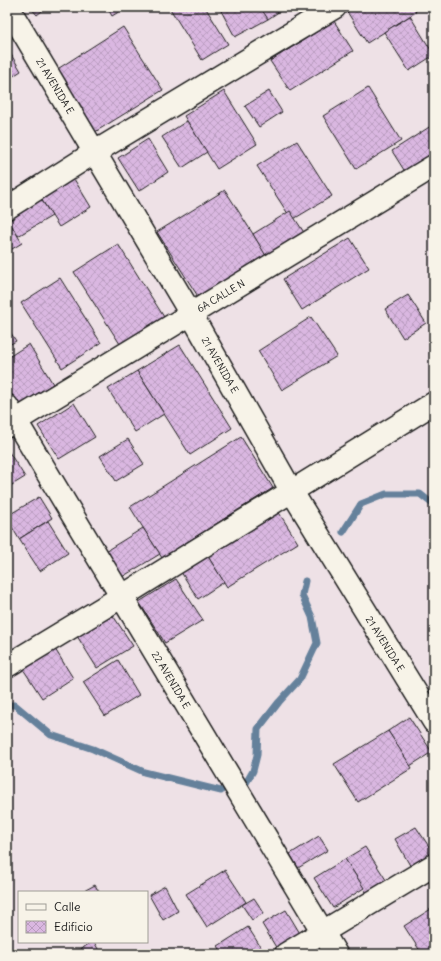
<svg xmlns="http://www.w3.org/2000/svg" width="441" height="961" font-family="Delius,sans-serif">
  <defs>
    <pattern id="building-cross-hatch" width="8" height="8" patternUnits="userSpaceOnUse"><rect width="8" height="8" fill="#dab7e1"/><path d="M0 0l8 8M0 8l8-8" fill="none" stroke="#ba9dc0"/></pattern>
  </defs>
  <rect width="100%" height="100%" fill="#eee1e6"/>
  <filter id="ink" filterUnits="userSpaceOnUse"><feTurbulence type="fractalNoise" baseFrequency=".025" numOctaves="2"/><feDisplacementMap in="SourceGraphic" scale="8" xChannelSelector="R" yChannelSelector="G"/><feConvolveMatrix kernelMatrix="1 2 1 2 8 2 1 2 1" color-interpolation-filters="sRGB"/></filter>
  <g filter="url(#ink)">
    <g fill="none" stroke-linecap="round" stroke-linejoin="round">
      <!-- stream -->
      <g stroke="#65819b" stroke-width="7">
        <polyline points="343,532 361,504 386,494 420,494 434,505"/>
        <polyline points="7,705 15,705 51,735 93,749 144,772 221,791"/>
        <polyline points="246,783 253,771 257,755 258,729 279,702 300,679 317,643 312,617 302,595 305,581"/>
      </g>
    </g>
    <!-- building -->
    <g fill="url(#building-cross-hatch)" stroke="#1c1c1c">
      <polygon points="30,7 47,7 37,15"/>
      <polygon points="107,7 127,7 112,16"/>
      <polygon points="169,7 205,7 228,44 202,60"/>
      <polygon points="219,7 262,7 268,19 235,37"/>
      <polygon points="260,7 286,7 268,19"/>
      <polygon points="344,7 413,7 416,12 367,43"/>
      <polygon points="410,16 434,55 409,71 384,32"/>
      <polygon points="334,21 353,51 290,91 270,61"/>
      <polygon points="123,27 163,90 95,132 56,70"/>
      <polygon points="7,48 21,71 7,80"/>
      <polygon points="368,88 401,141 356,169 323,116"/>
      <polygon points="224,91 257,144 217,169 184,116"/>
      <polygon points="269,91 282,112 259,127 245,106"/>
      <polygon points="187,121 207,152 182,168 162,137"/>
      <polygon points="434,124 434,162 409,178 392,151"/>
      <polygon points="148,139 168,172 139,191 118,158"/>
      <polygon points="297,141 332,196 292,220 257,166"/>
      <polygon points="71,174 91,207 59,227 38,194"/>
      <polygon points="225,190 267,256 199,298 157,232"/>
      <polygon points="39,196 52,216 18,236 7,218"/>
      <polygon points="290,211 307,237 269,261 253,234"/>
      <polygon points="7,218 22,243 7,252"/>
      <polygon points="350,238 369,268 302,310 283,279"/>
      <polygon points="118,244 164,317 120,344 74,272"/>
      <polygon points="60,278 101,343 62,368 21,303"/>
      <polygon points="408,295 426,323 403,338 385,309"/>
      <polygon points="311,317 337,356 282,390 258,351"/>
      <polygon points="7,327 16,341 7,346"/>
      <polygon points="29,344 53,384 13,409 7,399 7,358"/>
      <polygon points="180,345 232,428 190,455 137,371"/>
      <polygon points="137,371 164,414 135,432 108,389"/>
      <polygon points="74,403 95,437 59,459 38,426"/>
      <polygon points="241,437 273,488 162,558 130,507"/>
      <polygon points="128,439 144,464 116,481 100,456"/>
      <polygon points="7,449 25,477 7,488"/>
      <polygon points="39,497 52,518 19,539 7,519 7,516"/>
      <polygon points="278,511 298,543 227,587 207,555"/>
      <polygon points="48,521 68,553 40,571 19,539"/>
      <polygon points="143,528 160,554 117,580 101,554"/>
      <polygon points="207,555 224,582 198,599 181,572"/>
      <polygon points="176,579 203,620 165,643 139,602"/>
      <polygon points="112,614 133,646 97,668 77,636"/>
      <polygon points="55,649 73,678 42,698 23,669"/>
      <polygon points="118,660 139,695 105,716 83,682"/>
      <polygon points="409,717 432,752 410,766 388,731"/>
      <polygon points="388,731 412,768 358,802 334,764"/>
      <polygon points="416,827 434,854 412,869 395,839"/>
      <polygon points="319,836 328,850 298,868 290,854"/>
      <polygon points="365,847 388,883 368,895 345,859"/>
      <polygon points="345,859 364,888 333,908 314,878"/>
      <polygon points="225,870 246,902 207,927 186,894"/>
      <polygon points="95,885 99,892 82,892"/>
      <polygon points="165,886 178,911 163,920 149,895"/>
      <polygon points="254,898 264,913 252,920 242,905"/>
      <polygon points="431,909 434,913 434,954 422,954 404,926"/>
      <polygon points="286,910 301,935 277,949 262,924"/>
      <polygon points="248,927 265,954 223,954 218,946"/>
      <polygon points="92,942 94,942 101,954 73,954"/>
    </g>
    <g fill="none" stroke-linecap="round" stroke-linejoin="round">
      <defs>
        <g id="minor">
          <polyline points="8,7 191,314 292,492 434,722"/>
          <polyline points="7,208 95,152 335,7"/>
          <polyline points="7,406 336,954"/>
          <polyline points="7,426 434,166"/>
          <polyline points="7,666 121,597 434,403"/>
          <polyline points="286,954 434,865"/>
        </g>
      </defs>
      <!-- minor casing -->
      <use href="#minor" stroke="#1c1c1c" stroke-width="25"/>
      <!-- minor -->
      <use href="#minor" stroke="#f7f3e8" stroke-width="22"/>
    </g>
  </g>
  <g text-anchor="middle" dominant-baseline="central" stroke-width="3.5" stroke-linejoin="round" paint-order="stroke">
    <!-- street labels -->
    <g font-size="10" fill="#1c1c1c" stroke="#f7f3e8">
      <text transform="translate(55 86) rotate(59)">21 AVENIDA E</text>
      <text transform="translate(221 296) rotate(-31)">6A CALLE N</text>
      <text transform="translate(220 365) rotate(60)">21 AVENIDA E</text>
      <text transform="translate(385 644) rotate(58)">21 AVENIDA E</text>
      <text transform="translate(171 680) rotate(59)">22 AVENIDA E</text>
    </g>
  </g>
  <!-- margin -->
  <rect width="441" height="961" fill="none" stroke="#f7f3e8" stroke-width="24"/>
  <rect x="12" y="12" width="417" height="937" fill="none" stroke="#1c1c1c" stroke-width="1.5" filter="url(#ink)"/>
  <!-- legend -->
  <rect x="18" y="891" width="130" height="52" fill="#f7f3e8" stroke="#9f9d96"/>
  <rect x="26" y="904" width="20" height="6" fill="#f7f3e8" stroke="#9f9d96"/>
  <text x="54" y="911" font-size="12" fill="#1c1c1c">Calle</text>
  <rect x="26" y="921" width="20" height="12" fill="url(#building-cross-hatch)" stroke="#9f9d96"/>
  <text x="54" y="931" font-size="12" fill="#1c1c1c">Edificio</text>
</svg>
